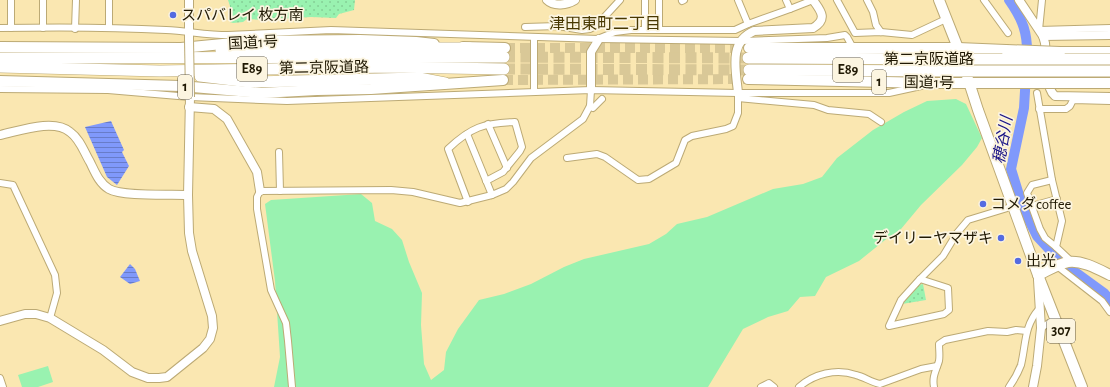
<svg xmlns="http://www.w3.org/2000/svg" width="1110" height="387" font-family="'Alegreya Sans','Noto Sans JP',sans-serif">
  <defs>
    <pattern id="park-dots" width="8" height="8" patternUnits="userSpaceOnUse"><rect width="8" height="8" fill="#99f2b0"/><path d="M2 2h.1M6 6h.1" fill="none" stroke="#84cf96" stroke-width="1.8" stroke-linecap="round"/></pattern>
    <pattern id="water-rules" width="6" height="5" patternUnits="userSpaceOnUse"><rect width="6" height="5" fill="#8099fb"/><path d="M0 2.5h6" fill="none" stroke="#687cc9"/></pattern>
  </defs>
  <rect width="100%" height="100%" fill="#fae7b1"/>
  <!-- grass -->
  <g fill="#99f2b0">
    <polygon points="956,99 966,104 982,138 977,147 962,165 921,205 901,229 885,240 859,261 826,277 815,296 800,297 788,311 768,317 743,329 708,387 274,387 280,357 275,281 265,204 271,200 361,194 372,203 375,221 392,229 402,240 409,262 422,293 421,325 424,364 431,380 444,370 446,352 458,329 479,300 504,294 531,284 564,267 584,259 649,244 666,234 677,224 707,217 773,189 803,184 822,177 837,158 873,130 904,112 927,101"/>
    <polygon points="48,366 53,382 38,387 22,387 18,375"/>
  </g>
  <!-- park -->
  <g fill="url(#park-dots)">
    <polygon points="228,0 355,0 354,10 339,14 336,18 311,17 263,20 247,19 243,22 233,23 230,22 230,6"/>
    <polygon points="923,284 926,300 902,304 918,285"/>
  </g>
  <!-- water -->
  <g fill="url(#water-rules)">
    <polygon points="111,121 124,150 122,152 129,166 117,185 107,177 85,127"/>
    <polygon points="130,264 135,269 140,281 130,284 120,277"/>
  </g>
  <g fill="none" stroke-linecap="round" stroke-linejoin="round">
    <!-- river -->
    <g stroke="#8099fb" stroke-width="10">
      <path d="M1009 0C1023 20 1028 33 1027 58"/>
      <polyline points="1026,74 1024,108 1011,169 1023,208 1037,236 1060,261 1104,293 1110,300"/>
    </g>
    <!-- trunk-tunnel -->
    <g stroke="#d9c897" stroke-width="10" stroke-dasharray="10 5" stroke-linecap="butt">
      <polyline points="505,48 749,48"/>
      <polyline points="503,80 748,79"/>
    </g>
    <!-- motorway-tunnel -->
    <g stroke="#d9c897" stroke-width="11" stroke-dasharray="11 5.5" stroke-linecap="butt">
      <polyline points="504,57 748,58"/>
      <polyline points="504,69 749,70"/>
    </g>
    <defs>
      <g id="minor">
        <polyline points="109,0 109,28"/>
        <polyline points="645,0 645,30"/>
        <polyline points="659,0 659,30"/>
        <polyline points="738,0 748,24"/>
        <polyline points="786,0 790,9 813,0"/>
        <polyline points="837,0 855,33 881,32 912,35 946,19"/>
        <polyline points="867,0 873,12 876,25 881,32"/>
        <polyline points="984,0 1008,33"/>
        <polyline points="1042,0 1039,30 1110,28"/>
        <polyline points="682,1 684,0"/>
        <polyline points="525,27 558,26 582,30 590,29 597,25 620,0"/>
        <path d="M0 28C55 27 111 27 166 30 187 31 207 35 228 35L331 30 599 39 742 41 827 38 845 35 847 37 853 48"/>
        <polyline points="11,28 11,0"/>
        <polyline points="43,28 43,0"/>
        <polyline points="75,29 76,0"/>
        <polyline points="600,38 615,32 631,30 735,30 748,24 790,9"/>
        <polyline points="0,89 108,90 190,97 287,101 591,90 738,93 889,93 921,86"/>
        <polyline points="534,92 534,37"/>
        <polyline points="1037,93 1052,180 1062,221 1056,247 1072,262"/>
        <polyline points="738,98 814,105 828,110 869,114 881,122"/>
        <polyline points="590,106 593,108 602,99"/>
        <polyline points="1039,109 1066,109 1070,106 1073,100 1110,101"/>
        <polyline points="488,124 507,168"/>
        <polyline points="467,134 492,195"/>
        <polyline points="279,152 280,191"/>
        <polyline points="567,158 597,154 605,157 638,180 649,179 676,163 685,140 692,136 726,129 733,126 738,113 738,93"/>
        <polyline points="1052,180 1032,185 1027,193 1040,229 1045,238 1056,247"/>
        <polyline points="0,183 13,185 55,275 57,293 50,318"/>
        <path d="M468 202 448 149C471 127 484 123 515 122L522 147 520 151 503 172 486 181"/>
        <polyline points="1032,206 1057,199"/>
        <polyline points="1057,266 1102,301 1110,312"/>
        <polygon points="920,279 948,288 949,310 944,314 889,326 901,300"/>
        <polyline points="920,279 943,256 957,233 968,220 1014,206"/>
        <polyline points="1041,328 1049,323 1058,326"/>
        <polyline points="0,378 3,387"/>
        <polyline points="292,387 288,341 286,323 271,290 257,209 257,197 260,191 391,190 413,192 460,203 492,195 506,189 513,182 531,158 583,119 590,106 591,90"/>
        <polyline points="761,387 769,383 774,387"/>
        <path d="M799 387C814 374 836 368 856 375 864 377 871 382 880 384L921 369 937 366"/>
        <path d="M934 387C932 376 936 371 939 361 940 356 939 350 939 344L945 340 988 331 1007 332 1016 330 1027 331"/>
        <path d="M1009 387C1014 380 1018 373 1021 365 1026 344 1024 326 1039 309"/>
      </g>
      <g id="tertiary">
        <polyline points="189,0 189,39"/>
        <path d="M547 0C554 7 567 5 575 0"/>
        <polyline points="1019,0 1043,36 1045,43 1046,56"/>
        <polyline points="1043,36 1110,35"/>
        <path d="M1048 77C1049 84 1049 91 1055 96L1110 97"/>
        <polyline points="591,90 591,52 599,39"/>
        <path d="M738 93C736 70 728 42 754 31L813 28C828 19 821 11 813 0"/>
        <polyline points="189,107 214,109 227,119 257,172 260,191"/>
        <path d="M0 135C19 131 54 118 70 132 80 139 84 152 90 162 95 172 99 183 109 189 123 197 170 194 188 195"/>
        <polyline points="0,321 25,314 36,314 50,318 103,350 132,372 148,378 159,378 167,377 203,348 210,339 213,328 212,316 192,251 189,233 188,195 190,97"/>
        <polyline points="1033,387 1037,366 1041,328 1038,280"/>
      </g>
      <path id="primary" d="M1038 275C1047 271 1058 264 1068 262 1082 260 1098 269 1110 275"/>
      <g id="trunk">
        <polyline points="939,0 958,48 978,110 1038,275 1082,387"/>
        <polyline points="0,47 181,48 254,41 360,40 416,42 434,44"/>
        <polyline points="463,47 505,48"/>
        <polyline points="749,48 958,48 1006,50"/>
        <polyline points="1060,52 1110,52"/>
        <polyline points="748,79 930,83 1011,83"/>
        <polyline points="0,81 181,86 261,93 317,90 371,89 503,80"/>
        <polyline points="1066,83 1110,83"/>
      </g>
      <g id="motorway">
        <path d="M221 51C303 43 387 49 470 48"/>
        <polyline points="0,58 504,57"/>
        <polyline points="748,58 939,59"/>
        <polyline points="0,67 160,71 390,67 504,69"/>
        <polyline points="749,70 947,71"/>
        <polyline points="200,76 250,82 419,78 445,83"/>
      </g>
    </defs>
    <!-- minor casing -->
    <use href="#minor" stroke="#bcaa75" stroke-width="8"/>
    <!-- tertiary casing -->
    <use href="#tertiary" stroke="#bcaa75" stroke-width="10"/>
    <!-- primary casing -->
    <use href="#primary" stroke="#bcaa75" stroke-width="12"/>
    <!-- trunk casing -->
    <use href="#trunk" stroke="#bcaa75" stroke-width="12"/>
    <!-- motorway casing -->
    <use href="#motorway" stroke="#bcaa75" stroke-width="12"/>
    <!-- minor -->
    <use href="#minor" stroke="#fff" stroke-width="6"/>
    <!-- tertiary -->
    <use href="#tertiary" stroke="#fff" stroke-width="8"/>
    <!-- primary -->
    <use href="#primary" stroke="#fff" stroke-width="10"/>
    <!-- trunk -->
    <use href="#trunk" stroke="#fff" stroke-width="10"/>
    <!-- motorway -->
    <use href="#motorway" stroke="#fff" stroke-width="11"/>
    <defs>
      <polyline id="tertiary-bridge" points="189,39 190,97"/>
      <g id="trunk-bridge">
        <polyline points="1006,50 1060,52"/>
        <polyline points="1011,83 1066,83"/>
      </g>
      <g id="motorway-bridge">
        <polyline points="939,59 1110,59"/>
        <polyline points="947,71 1110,71"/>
      </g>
    </defs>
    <!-- tertiary-bridge casing -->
    <use href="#tertiary-bridge" stroke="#bcaa75" stroke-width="10" stroke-linecap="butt"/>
    <!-- trunk-bridge casing -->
    <use href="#trunk-bridge" stroke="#bcaa75" stroke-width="12" stroke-linecap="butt"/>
    <!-- motorway-bridge casing -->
    <use href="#motorway-bridge" stroke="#bcaa75" stroke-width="12" stroke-linecap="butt"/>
    <!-- tertiary-bridge -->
    <use href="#tertiary-bridge" stroke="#fff" stroke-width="8"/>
    <!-- trunk-bridge -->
    <use href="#trunk-bridge" stroke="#fff" stroke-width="10"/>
    <!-- motorway-bridge -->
    <use href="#motorway-bridge" stroke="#fff" stroke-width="11"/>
  </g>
  <!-- markers -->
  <g fill="#546be1" stroke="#fcf5e0" stroke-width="1.5">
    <circle cx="173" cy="15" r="4"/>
    <circle cx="983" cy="204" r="4"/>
    <circle cx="1001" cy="238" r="4"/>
    <circle cx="1018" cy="261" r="4"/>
  </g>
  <g text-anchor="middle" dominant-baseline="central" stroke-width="3.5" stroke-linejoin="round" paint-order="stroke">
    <!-- shield labels -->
    <g fill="#fcf5e0" stroke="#625b46" stroke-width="1">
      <rect x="237" y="57" width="30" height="24" rx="3"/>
      <rect x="833" y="58" width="30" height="24" rx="3"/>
      <rect x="872" y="70" width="14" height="24" rx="3"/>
      <rect x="178" y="75" width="14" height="24" rx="3"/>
      <rect x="1047" y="319" width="28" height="24" rx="3"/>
    </g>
    <g font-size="14" font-weight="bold" fill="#201904">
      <text x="252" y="69">E89</text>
      <text x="848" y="70">E89</text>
      <text x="879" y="82">1</text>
      <text x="185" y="87">1</text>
      <text x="1061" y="331">307</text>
    </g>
    <!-- poi labels -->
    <g font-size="15" fill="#201904" stroke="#fcf5e0" text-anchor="start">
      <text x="181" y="15">スパバレイ 枚方南</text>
      <text x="991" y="204">コメダcoffee</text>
      <text x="993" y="238" text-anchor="end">デイリーヤマザキ</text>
      <text x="1026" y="261">出光</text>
    </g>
    <!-- street labels -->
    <g font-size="15" fill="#201904" stroke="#fcf5e0">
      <text transform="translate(253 43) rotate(-3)">国道1号</text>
      <text x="929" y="59">第二京阪道路</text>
      <text transform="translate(324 68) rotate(-1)">第二京阪道路</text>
      <text transform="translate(929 83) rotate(1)">国道1号</text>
    </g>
    <!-- neighbourhood labels -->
    <g font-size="16" fill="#483800" stroke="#fcf5e0">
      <text x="605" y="24">津田東町二丁目</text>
    </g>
    <!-- water labels -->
    <g font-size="16" font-style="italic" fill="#191386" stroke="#fcf5e0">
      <text transform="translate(1003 140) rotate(-80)">穂谷川</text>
    </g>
  </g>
</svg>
